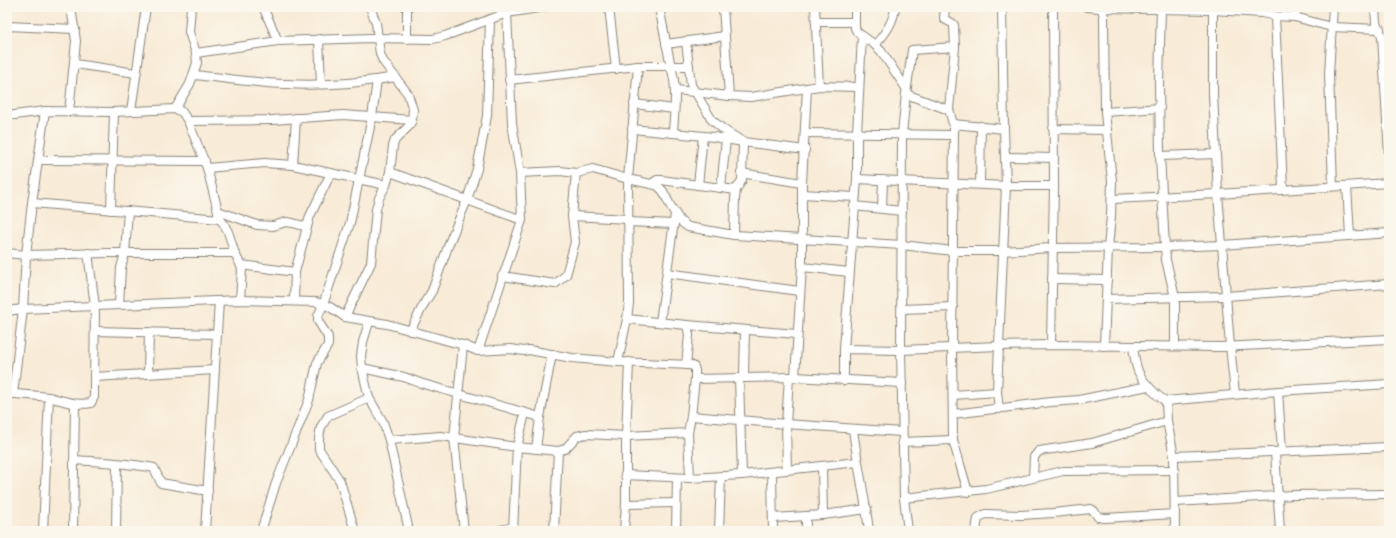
<svg xmlns="http://www.w3.org/2000/svg" width="1396" height="538" font-family="Vollkorn,serif">
  <rect width="100%" height="100%" fill="#fbf7ec"/>
  <filter id="ink" filterUnits="userSpaceOnUse"><feTurbulence type="fractalNoise" baseFrequency=".025" numOctaves="2"/><feDisplacementMap in="SourceGraphic" scale="8" xChannelSelector="R" yChannelSelector="G"/><feConvolveMatrix kernelMatrix="1 2 1 2 8 2 1 2 1" color-interpolation-filters="sRGB"/></filter>
  <filter id="wash" filterUnits="userSpaceOnUse"><feTurbulence type="fractalNoise" baseFrequency=".012" numOctaves="4" result="noise"/><feDisplacementMap in="SourceGraphic" scale="16" xChannelSelector="R" yChannelSelector="G"/><feGaussianBlur stdDeviation="0.9" result="paint"/><feColorMatrix in="noise" values="0 0 0 0 0 0 0 0 0 0 0 0 0 0 0 0 0 1.4 0 .05"/><feComposite in="paint" operator="in"/></filter>
  <g filter="url(#wash)">
    <rect width="100%" height="100%" fill="#f8ebd7"/>
  </g>
  <g filter="url(#ink)">
    <g fill="none" stroke-linecap="round" stroke-linejoin="round">
      <defs>
        <g id="street">
          <polyline points="263,7 278,41"/>
          <polyline points="609,7 616,69"/>
          <path d="M659 7 671 67C678 88 674 111 673 133"/>
          <polyline points="723,7 729,96"/>
          <polyline points="815,7 819,86"/>
          <polyline points="855,7 855,28 857,32 875,45 881,51 906,88"/>
          <polyline points="945,7 944,19 952,23 954,25 955,47 949,109 954,128 952,348 953,440 968,492"/>
          <polyline points="1086,7 1101,8 1213,10 1262,13 1275,16 1295,17 1331,27 1380,29"/>
          <polyline points="1101,7 1104,16 1105,112 1112,181 1111,216 1108,248 1104,346"/>
          <polyline points="1161,7 1159,83 1160,156 1165,247 1166,260 1175,297 1175,346"/>
          <polyline points="1213,7 1213,94 1218,194 1230,346 1235,394"/>
          <polyline points="1375,7 1376,23 1382,36 1389,155"/>
          <polyline points="1275,16 1283,189"/>
          <polyline points="1295,17 1296,7"/>
          <polyline points="816,22 855,22"/>
          <polyline points="7,26 75,29"/>
          <polyline points="319,39 321,84"/>
          <polyline points="407,39 407,7"/>
          <polyline points="686,41 691,85 712,120 724,130 743,142 805,150"/>
          <polyline points="666,44 725,36"/>
          <path d="M875 45C885 34 894 22 895 7"/>
          <polyline points="196,53 278,41 372,38 433,39 445,36 507,13 544,7"/>
          <polyline points="75,64 136,73"/>
          <path d="M194 75C225 78 255 83 286 84 322 86 360 83 396 77"/>
          <polyline points="509,80 638,66 689,66"/>
          <polyline points="676,90 729,96 751,97 819,86 859,87"/>
          <polyline points="906,94 949,110 949,109"/>
          <polyline points="634,104 674,109"/>
          <polyline points="175,109 190,84 197,63 196,53 189,32 191,7"/>
          <polyline points="131,111 146,7"/>
          <polyline points="69,112 76,41 71,7"/>
          <polyline points="1105,112 1160,108"/>
          <path d="M7 116 45 111 114 112 175 109 182 112 188 121 207 168 220 219C229 229 230 239 234 251 236 257 240 262 242 269L240 300"/>
          <polyline points="188,121 272,120 343,115 412,120"/>
          <polyline points="953,124 1004,129"/>
          <polyline points="632,129 714,137 743,142 742,180 736,190 735,198 734,235"/>
          <polyline points="1053,129 1107,130"/>
          <polyline points="805,133 953,135"/>
          <polyline points="1160,156 1216,154"/>
          <polyline points="1006,157 1054,158"/>
          <polyline points="39,160 205,161"/>
          <polyline points="293,165 296,118"/>
          <polyline points="207,168 265,163 293,165 386,185"/>
          <polyline points="390,172 522,220"/>
          <polyline points="520,173 560,171 576,173 593,169 628,179 651,184 658,186 663,191 671,207 680,221 688,227 734,235 902,245 953,251 1002,251 1052,248 1165,247 1223,245 1389,233"/>
          <polyline points="741,173 802,183"/>
          <polyline points="857,179 1006,186 1054,186"/>
          <polyline points="651,184 657,180 661,180 736,190"/>
          <polyline points="980,184 981,126"/>
          <polyline points="698,185 703,136"/>
          <polyline points="1333,186 1329,74 1333,7"/>
          <polyline points="1347,186 1350,236"/>
          <polyline points="721,188 726,139"/>
          <polyline points="802,194 855,197"/>
          <polyline points="1112,199 1218,194 1389,183"/>
          <polyline points="32,203 220,219"/>
          <polyline points="854,206 902,211"/>
          <polyline points="882,208 883,180"/>
          <polyline points="111,210 114,112"/>
          <polyline points="218,211 257,225 273,226 286,222 293,223 307,227"/>
          <polyline points="572,216 628,219"/>
          <polyline points="628,222 674,224"/>
          <polyline points="7,253 26,255 108,253 234,253"/>
          <polyline points="241,265 295,272"/>
          <polyline points="802,267 849,272"/>
          <polyline points="667,273 799,291"/>
          <polyline points="502,276 555,284 566,275 575,242 572,216 576,173"/>
          <polyline points="1052,279 1107,280"/>
          <polyline points="1106,299 1226,296 1389,284"/>
          <polyline points="294,301 295,272 310,216 331,173"/>
          <polyline points="119,305 121,268 125,253 128,211"/>
          <polyline points="902,309 953,307"/>
          <polyline points="7,311 23,309 240,300 316,302 330,307 345,317 387,324 463,345 478,351 511,349 524,351 529,350 572,358 618,362 691,365 694,367 695,370 695,379 691,416 688,433 690,478"/>
          <polyline points="345,317 371,263 376,209 379,198 386,185 390,172 393,146 395,140 409,126 412,120 413,110 408,94 383,61 380,54 376,23 370,7"/>
          <polyline points="627,319 687,325 797,334"/>
          <polyline points="369,322 363,342 361,356 362,368 369,398 383,422 389,440 409,531"/>
          <polyline points="660,322 675,214"/>
          <polyline points="95,331 217,334"/>
          <polyline points="410,331 425,302 432,291 450,241 467,200 477,169 487,116 490,19"/>
          <polyline points="463,345 454,438 464,531"/>
          <polyline points="1051,345 1054,186 1053,7"/>
          <path d="M1133 347C1134 354 1135 361 1137 368 1140 379 1156 396 1166 401L1278 391 1389 384"/>
          <polyline points="844,349 857,179 857,133 862,36"/>
          <polyline points="478,351 522,220 520,173 512,123 507,13"/>
          <polyline points="618,362 627,319 629,303 628,179 638,66"/>
          <polyline points="686,365 689,335 687,325"/>
          <polyline points="362,368 404,377 420,383 540,417"/>
          <polyline points="148,374 149,332"/>
          <polyline points="94,377 215,370"/>
          <polyline points="795,377 802,267 802,183 807,88"/>
          <polyline points="739,378 742,475"/>
          <polyline points="744,378 745,330"/>
          <polyline points="695,379 795,377 902,383"/>
          <polyline points="844,381 844,349 901,350 999,346 1051,345 1221,347 1389,339"/>
          <polyline points="1278,391 1282,451"/>
          <path d="M7 393C21 395 34 395 48 397 62 400 76 406 91 403L94 397V386L95 306 88 253"/>
          <polyline points="13,394 23,309 26,255 32,203 45,111"/>
          <polyline points="953,395 997,392"/>
          <polyline points="1166,401 1167,421 1174,456 1175,531"/>
          <polyline points="999,409 997,392 1006,186 1004,129 1002,7"/>
          <polyline points="953,414 1051,402 1079,400 1148,386"/>
          <polyline points="691,416 786,424 902,432"/>
          <path d="M853 429C857 463 865 496 869 531"/>
          <polyline points="389,440 441,436 517,447 558,451 565,449 577,436 586,434 626,436 688,433"/>
          <polyline points="902,442 953,440"/>
          <polyline points="536,449 540,417 552,354"/>
          <polyline points="1275,452 1280,531"/>
          <polyline points="1174,456 1389,447"/>
          <path d="M74 460C101 462 128 463 154 468L161 483 208 491"/>
          <polyline points="822,466 823,515"/>
          <polyline points="787,470 786,424 789,377"/>
          <polyline points="772,472 773,531"/>
          <polyline points="625,475 690,478 742,475 857,462"/>
          <polyline points="1033,477 1034,457 1039,451 1092,443 1167,421"/>
          <polyline points="904,498 986,489 1063,471 1174,470"/>
          <polyline points="1175,502 1293,495 1389,494"/>
          <polyline points="626,504 676,503"/>
          <polyline points="806,516 806,531"/>
          <polyline points="773,518 823,515 867,509"/>
          <polyline points="43,531 49,397"/>
          <polyline points="73,531 75,404"/>
          <polyline points="116,531 117,464"/>
          <polyline points="205,531 219,301"/>
          <polyline points="261,531 276,483 309,400 317,363 328,345 328,337 318,321 318,316 323,305 350,223 372,117 377,80"/>
          <polyline points="355,531 340,481 319,449 319,438 321,427 328,416 369,398"/>
          <polyline points="496,531 513,527"/>
          <polyline points="513,531 517,447 525,413"/>
          <polyline points="554,531 558,451"/>
          <polyline points="624,531 626,504 626,436 629,362"/>
          <polyline points="676,531 677,478"/>
          <polyline points="719,531 721,476"/>
          <polyline points="908,531 904,498 901,350 902,134 906,94 912,50 955,47"/>
          <polyline points="976,531 978,518 985,514 1021,515 1053,513 1091,509 1094,511 1098,517 1105,518 1175,514"/>
        </g>
      </defs>
      <!-- street casing -->
      <use href="#street" stroke="#8a847a" stroke-width="10"/>
      <!-- street -->
      <use href="#street" stroke="#fff" stroke-width="8"/>
    </g>
  </g>
  <!-- margin -->
  <rect width="1396" height="538" fill="none" stroke="#fbf7ec" stroke-width="24"/>
</svg>
